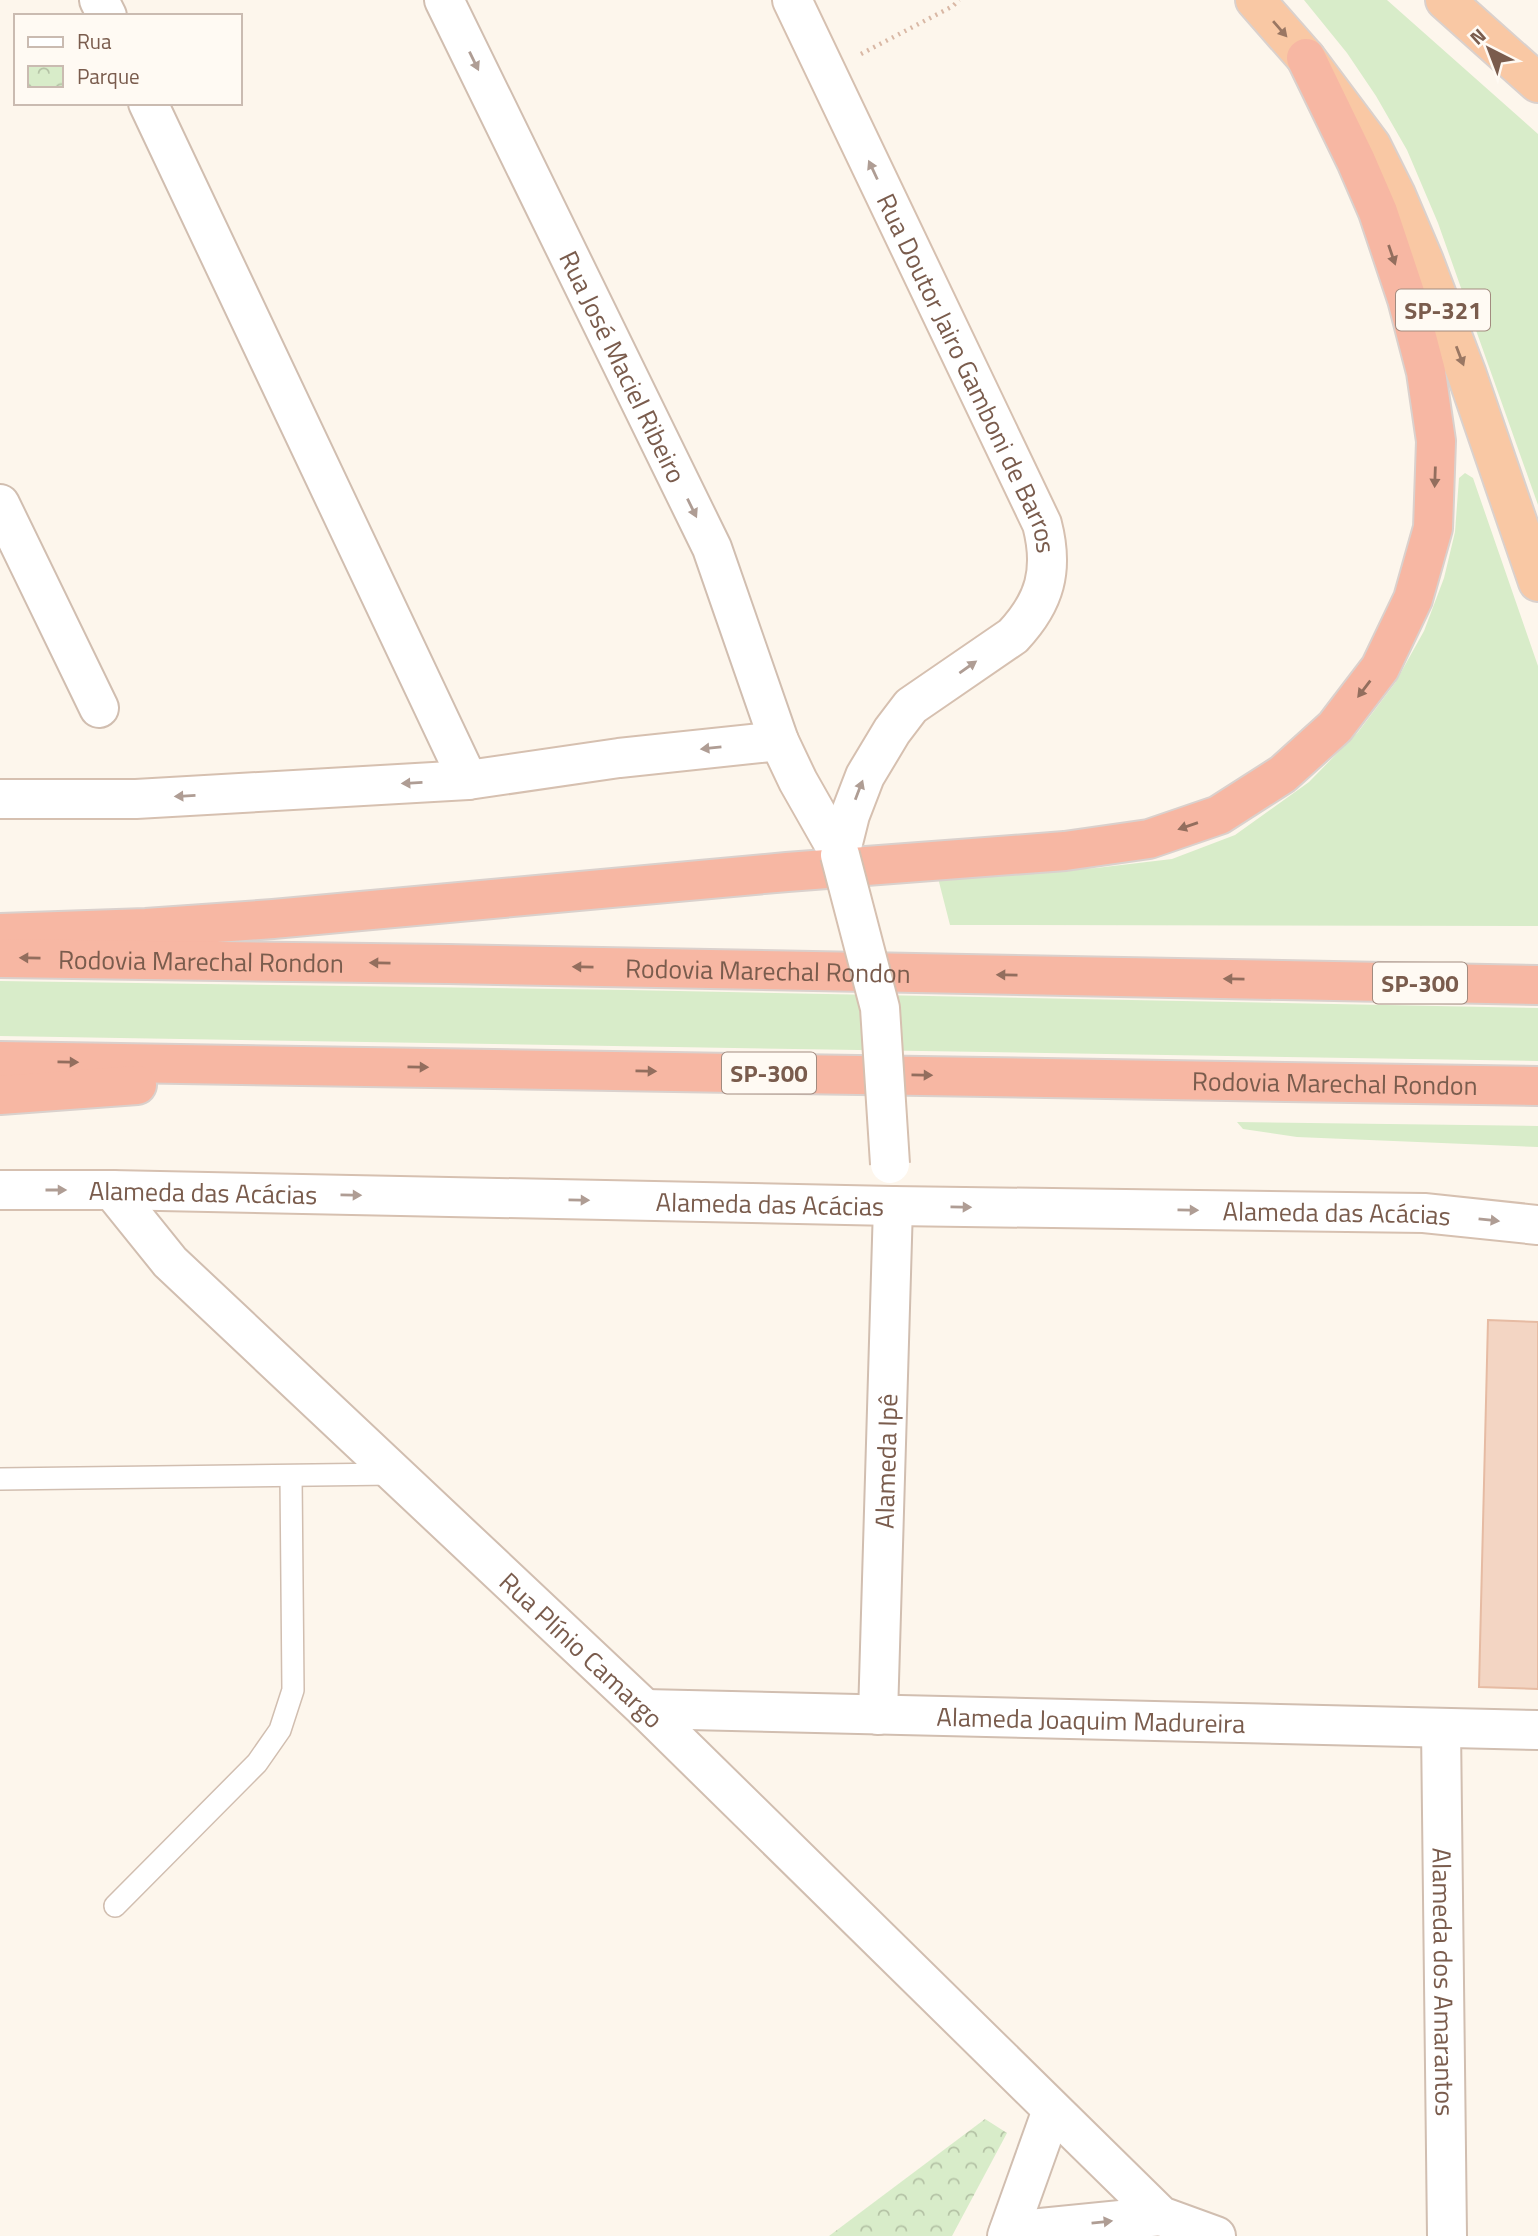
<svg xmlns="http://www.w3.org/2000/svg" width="1538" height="2236" font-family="'Titillium Web',sans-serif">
  <defs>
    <pattern id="park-crowns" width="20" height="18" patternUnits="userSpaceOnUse" patternTransform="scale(1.75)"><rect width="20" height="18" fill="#d8ecc9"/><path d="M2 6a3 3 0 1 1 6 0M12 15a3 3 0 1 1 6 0" fill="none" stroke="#b4c2a5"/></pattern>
  </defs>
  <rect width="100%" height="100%" fill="#fdf6ec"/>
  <!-- grass -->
  <g fill="#d8ecc9">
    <polygon points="1304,0 1387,0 1538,134 1538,505 1438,223 1407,150 1376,96 1347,53"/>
    <polygon points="1465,473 1473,478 1538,666 1538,926 950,925 938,878 1096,868 1172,859 1235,835 1309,782 1358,732 1395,683 1424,631 1444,578 1455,532 1459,478"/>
    <polygon points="0,981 629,990 1538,1008 1538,1061 0,1036"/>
    <polygon points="1237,1122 1538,1126 1538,1147 1297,1137 1243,1129"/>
  </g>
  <!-- park -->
  <polygon fill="url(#park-crowns)" points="985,2119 1007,2133 952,2236 829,2236"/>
  <!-- building -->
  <polygon fill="#f3d5c3" stroke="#e6bba3" stroke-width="2" points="1488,1320 1538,1322 1538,1689 1479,1687"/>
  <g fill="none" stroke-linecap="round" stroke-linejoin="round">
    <defs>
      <g id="service">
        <polyline points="0,1479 394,1474"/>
        <polyline points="115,1906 257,1763 280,1730 293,1690 291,1476"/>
      </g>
      <g id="minor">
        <polyline points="99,0 107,16"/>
        <path id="s1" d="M444 0 712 548 779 741"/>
        <polyline points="148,103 468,780"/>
        <polyline points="0,504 99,708"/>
        <path id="s2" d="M112 1190 170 1262 645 1709 1161 2216 1216 2236"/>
        <path id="s3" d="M645 1709 1538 1730"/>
        <path id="s4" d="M878 1715 893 1206"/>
        <path id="s5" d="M1441 1728 1447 2236"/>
        <polyline points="1009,2231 1161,2216"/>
        <polyline points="1007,2236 1052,2110"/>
      </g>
      <g id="secondary">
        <path id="s6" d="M792 0 1042 524C1054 570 1045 602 1013 636L911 706 892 731 865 776 850 815 840 855"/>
        <polyline points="0,799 136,799 468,780 619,758 779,741 798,781 840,855"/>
        <path id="s7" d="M0 1190H112L893 1206 1424 1213 1538 1225"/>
      </g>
      <g id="trunk">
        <polyline points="1255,0 1306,58 1371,145 1396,195 1424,261 1467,375 1538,582"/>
        <polyline points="1445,0 1538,83"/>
      </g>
      <g id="motorway">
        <polyline points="0,933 146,928 273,919 787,872 1065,851 1149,839 1219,815 1283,774 1335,727 1380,668 1413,599 1433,528 1436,441 1426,372 1407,299 1378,212 1356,161 1306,58"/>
        <path id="s8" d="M0 958 448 964 1538 985"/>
        <path id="s9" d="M0 1061 1538 1086"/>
        <polyline points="0,1095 137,1085"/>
      </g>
    </defs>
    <!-- service casing -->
    <use href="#service" stroke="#d1beb0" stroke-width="24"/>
    <!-- minor casing -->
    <use href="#minor" stroke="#d1beb0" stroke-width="42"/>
    <!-- secondary casing -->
    <use href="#secondary" stroke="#d6c0b0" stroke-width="42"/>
    <!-- trunk casing -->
    <use href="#trunk" stroke="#dad1cd" stroke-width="42"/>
    <!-- motorway casing -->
    <use href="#motorway" stroke="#dad1cd" stroke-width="42"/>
    <!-- path -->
    <polyline stroke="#d9b8a5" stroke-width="4.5" stroke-dasharray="2 5" stroke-linecap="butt" points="861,54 953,6 959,0"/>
    <!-- service -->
    <use href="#service" stroke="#fff" stroke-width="21"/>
    <!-- minor -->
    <use href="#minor" stroke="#fff" stroke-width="38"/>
    <!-- secondary -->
    <use href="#secondary" stroke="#fff" stroke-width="38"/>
    <!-- trunk -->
    <use href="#trunk" stroke="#f9c8a4" stroke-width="38"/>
    <!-- motorway -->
    <use href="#motorway" stroke="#f7b7a3" stroke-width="38"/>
    <defs>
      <polyline id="secondary-bridge" points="840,855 880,1008 890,1164"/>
    </defs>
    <!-- secondary-bridge casing -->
    <use href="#secondary-bridge" stroke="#d6c0b0" stroke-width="42" stroke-linecap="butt"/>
    <!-- secondary-bridge -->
    <use href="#secondary-bridge" stroke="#fff" stroke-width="38"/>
  </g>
  <!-- one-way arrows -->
  <defs><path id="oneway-solid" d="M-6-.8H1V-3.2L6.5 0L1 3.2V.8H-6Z" transform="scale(1.75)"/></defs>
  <g fill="#9a7763">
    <use href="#oneway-solid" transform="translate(1280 29) rotate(49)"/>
    <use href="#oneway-solid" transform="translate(1460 356) rotate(69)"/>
  </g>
  <g fill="#af9d94">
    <use href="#oneway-solid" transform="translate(474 61) rotate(64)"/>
    <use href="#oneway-solid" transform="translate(873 170) rotate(-115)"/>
    <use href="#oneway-solid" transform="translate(692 508) rotate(64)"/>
    <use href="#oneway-solid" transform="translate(968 667) rotate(-35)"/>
    <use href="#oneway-solid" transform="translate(711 748) rotate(174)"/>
    <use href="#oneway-solid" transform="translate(412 783) rotate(177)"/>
    <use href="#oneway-solid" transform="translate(859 790) rotate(-69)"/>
    <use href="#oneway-solid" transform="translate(185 796) rotate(177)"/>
    <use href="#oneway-solid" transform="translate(56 1190)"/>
    <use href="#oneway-solid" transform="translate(351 1195) rotate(1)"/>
    <use href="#oneway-solid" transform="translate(579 1200) rotate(1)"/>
    <use href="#oneway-solid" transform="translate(961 1207) rotate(1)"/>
    <use href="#oneway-solid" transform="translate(1188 1210) rotate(1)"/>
    <use href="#oneway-solid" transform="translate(1489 1220) rotate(6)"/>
    <use href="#oneway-solid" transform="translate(1102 2222) rotate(-6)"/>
  </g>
  <g fill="#936e5e">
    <use href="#oneway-solid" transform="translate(1392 255) rotate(71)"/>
    <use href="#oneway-solid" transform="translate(1435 477) rotate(92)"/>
    <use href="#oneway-solid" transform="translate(1364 689) rotate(127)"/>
    <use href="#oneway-solid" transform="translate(1188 826) rotate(161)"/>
    <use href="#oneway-solid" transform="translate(30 958) rotate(-179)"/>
    <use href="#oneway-solid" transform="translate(380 963) rotate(-179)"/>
    <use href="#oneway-solid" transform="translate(583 967) rotate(-179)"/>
    <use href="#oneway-solid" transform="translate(1007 975) rotate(-179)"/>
    <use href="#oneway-solid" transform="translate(1234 979) rotate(-179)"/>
    <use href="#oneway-solid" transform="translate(68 1062) rotate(1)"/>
    <use href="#oneway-solid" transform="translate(418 1067) rotate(1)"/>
    <use href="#oneway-solid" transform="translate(646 1071) rotate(1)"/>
    <use href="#oneway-solid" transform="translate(922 1075) rotate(1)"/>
  </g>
  <g text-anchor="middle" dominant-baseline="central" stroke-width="6" stroke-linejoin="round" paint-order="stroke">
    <!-- shield labels -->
    <g fill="#fffaf3" stroke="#a28b7f" stroke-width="2">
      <rect x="1396" y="289.5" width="94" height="41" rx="5"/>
      <rect x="1373" y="962.5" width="94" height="41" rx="5"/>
      <rect x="722" y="1052.5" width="94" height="41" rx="5"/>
    </g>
    <g font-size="24" font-weight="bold" fill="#7a5c4d">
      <text x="1443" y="310">SP-321</text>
      <text x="1420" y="983">SP-300</text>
      <text x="769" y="1073">SP-300</text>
    </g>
    <!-- street labels -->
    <g font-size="26" fill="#7a5c4d" stroke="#fffaf3">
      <text stroke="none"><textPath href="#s1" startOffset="408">Rua José Maciel Ribeiro</textPath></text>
      <text stroke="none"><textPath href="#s6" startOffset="413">Rua Doutor Jairo Gamboni de Barros</textPath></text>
      <text stroke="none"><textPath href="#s8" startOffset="201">Rodovia Marechal Rondon</textPath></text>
      <text stroke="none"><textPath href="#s8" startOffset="768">Rodovia Marechal Rondon</textPath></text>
      <text stroke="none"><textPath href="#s9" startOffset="1335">Rodovia Marechal Rondon</textPath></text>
      <text stroke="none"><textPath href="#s7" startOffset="203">Alameda das Acácias</textPath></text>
      <text stroke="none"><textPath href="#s7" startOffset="770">Alameda das Acácias</textPath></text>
      <text stroke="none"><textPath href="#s7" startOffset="1337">Alameda das Acácias</textPath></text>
      <text stroke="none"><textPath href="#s4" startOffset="254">Alameda Ipê</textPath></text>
      <text stroke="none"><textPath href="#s2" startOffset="658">Rua Plínio Camargo</textPath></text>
      <text stroke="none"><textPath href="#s3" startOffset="446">Alameda Joaquim Madureira</textPath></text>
      <text stroke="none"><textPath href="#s5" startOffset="254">Alameda dos Amarantos</textPath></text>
    </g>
  </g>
  <!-- legend -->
  <rect x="14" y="14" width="228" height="91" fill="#fffaf3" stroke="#cabbb1" stroke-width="2"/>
  <rect x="28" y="37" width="35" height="10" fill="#ffffff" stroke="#cabbb1" stroke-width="2"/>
  <text x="77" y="49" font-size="21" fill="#7a5c4d">Rua</text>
  <rect x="28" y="66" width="35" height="21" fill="url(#park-crowns)" stroke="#cabbb1" stroke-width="2"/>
  <text x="77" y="84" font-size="21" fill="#7a5c4d">Parque</text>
  <!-- north arrow -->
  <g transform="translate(1489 49) rotate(318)" stroke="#fffaf3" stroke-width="5" paint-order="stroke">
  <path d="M0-5L12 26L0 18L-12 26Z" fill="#7a5c4d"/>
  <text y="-10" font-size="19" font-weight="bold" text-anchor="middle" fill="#7a5c4d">N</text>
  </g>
</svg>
